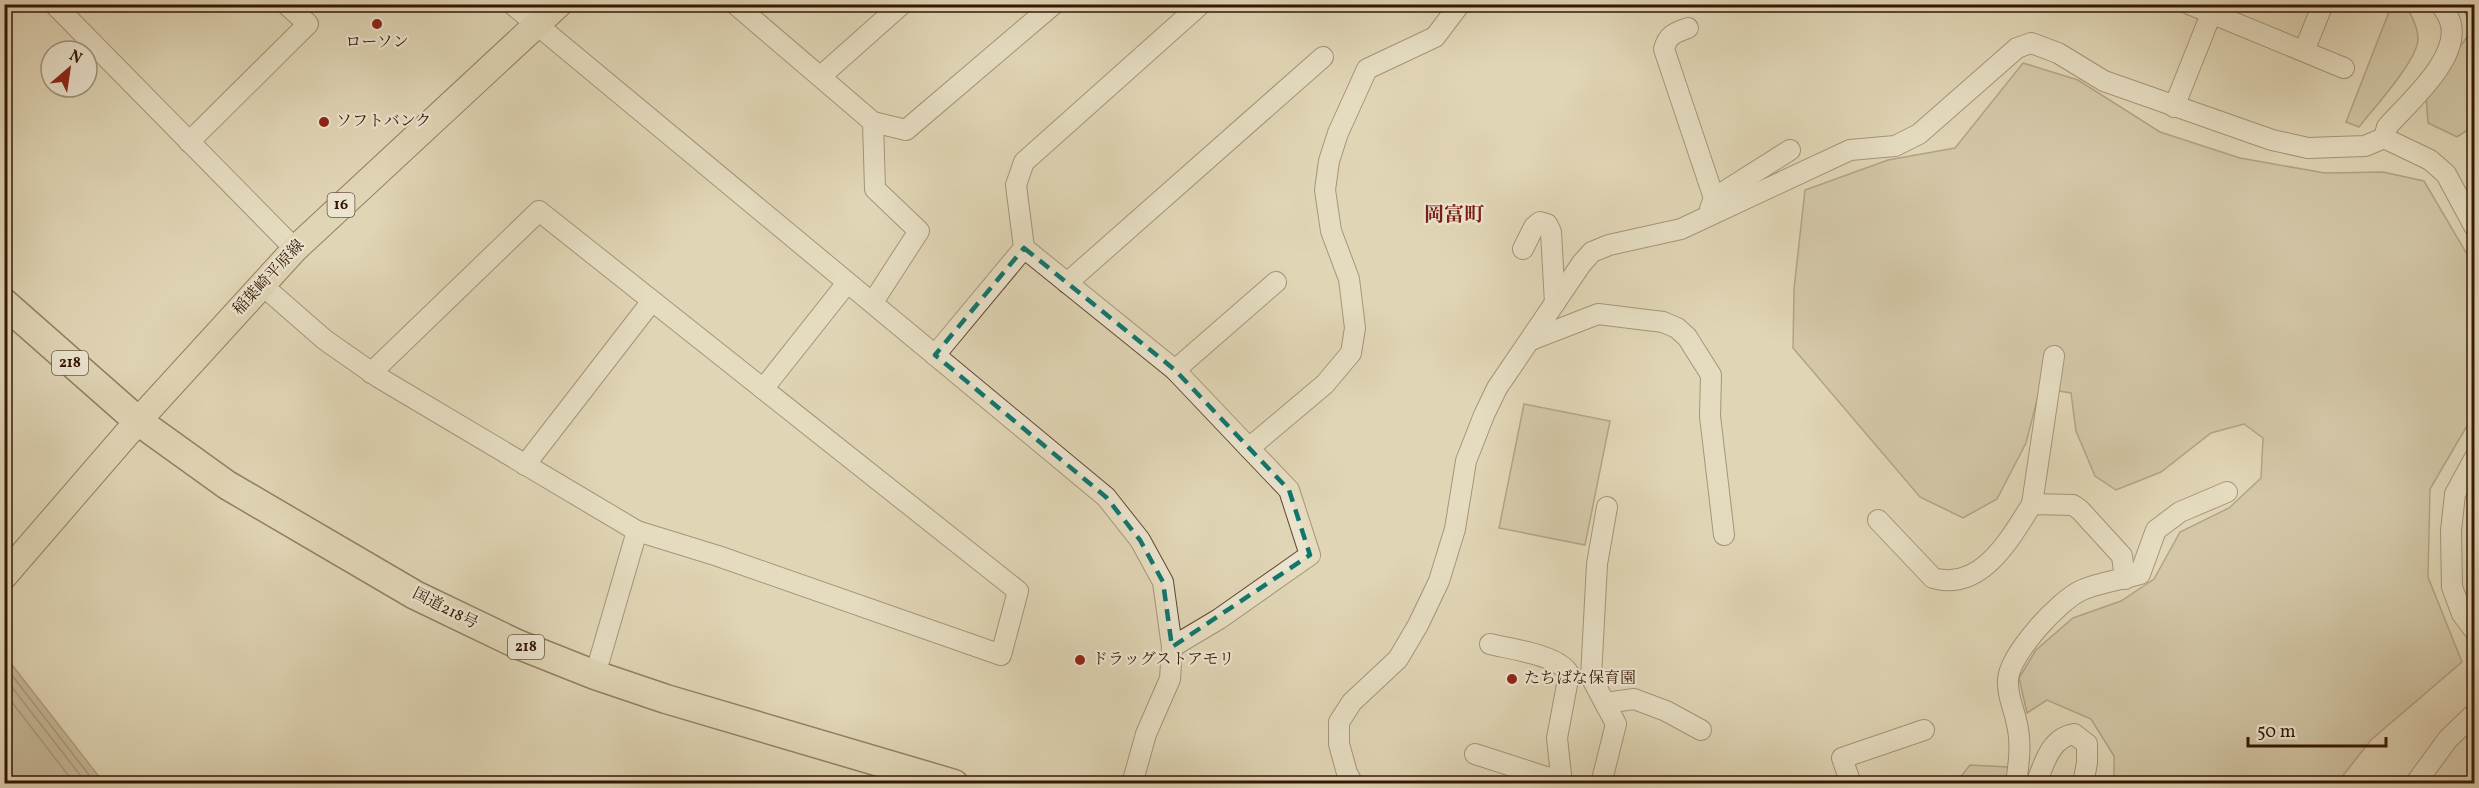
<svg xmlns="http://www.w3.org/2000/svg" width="2479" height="788" font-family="Vollkorn,'Noto Serif JP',serif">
  <rect width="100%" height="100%" fill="#e0d5b5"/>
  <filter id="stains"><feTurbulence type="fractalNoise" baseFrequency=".00333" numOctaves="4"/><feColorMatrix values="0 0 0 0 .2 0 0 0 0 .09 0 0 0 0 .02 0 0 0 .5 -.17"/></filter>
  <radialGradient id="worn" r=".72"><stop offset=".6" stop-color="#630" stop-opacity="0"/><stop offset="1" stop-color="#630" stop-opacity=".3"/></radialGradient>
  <!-- green -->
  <g fill="#c3b597" stroke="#7c664e" stroke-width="1.5">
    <path d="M2392 4 2405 5C2411 13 2418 28 2418 39 2418 60 2373 109 2359 127L2346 122Z"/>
    <polygon points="2462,5 2474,5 2474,126 2457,137 2428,123 2426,94 2472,30"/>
    <polygon points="2023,63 2078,80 2160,132 2240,158 2325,173 2383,172 2424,181 2474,266 2474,414 2430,489 2428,577 2462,662 2371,740 2337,783 2114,783 2114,756 2091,719 2047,700 2027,713 2019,678 2036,650 2073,618 2121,601 2154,579 2180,532 2229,508 2261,478 2263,438 2244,424 2211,433 2161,472 2116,490 2095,476 2076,431 2071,393 2040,388 2026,443 1997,499 1963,518 1920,497 1793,348 1794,289 1805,190 1888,160 1955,148"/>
    <polygon points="1524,404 1610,421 1585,545 1499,528"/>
    <polygon points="1970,765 2009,767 2008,783 1955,784"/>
  </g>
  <!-- water -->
  <polygon fill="#a69479" stroke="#79624a" stroke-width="1.5" points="4,651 9,661 104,783 5,783"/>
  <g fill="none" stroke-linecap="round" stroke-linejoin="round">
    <!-- shore -->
    <g stroke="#6e563e" stroke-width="1.5">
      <polyline points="4,665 96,784"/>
      <polyline points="4,677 87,784"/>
      <polyline points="4,692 75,784"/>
    </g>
    <defs>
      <g id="minor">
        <polyline points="54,4 295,249"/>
        <polyline points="512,4 1106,497 1140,540 1163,582 1172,647 1170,679 1146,734 1132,784"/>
        <polyline points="735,4 873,122 906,130 1054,4"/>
        <polyline points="2189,4 2344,68"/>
        <path d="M1688 28C1674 33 1668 35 1664 49L1714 198"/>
        <polyline points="2304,51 2323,4"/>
        <polyline points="821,76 902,4"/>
        <polyline points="2174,107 2215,4"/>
        <polyline points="873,122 875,189 919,231 873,302"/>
        <path d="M2384 138 2387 127C2409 102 2462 57 2450 21 2448 15 2444 10 2441 4"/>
        <polyline points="2384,138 2430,160 2446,174 2474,226"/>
        <polyline points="189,142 308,24 286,4"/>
        <polyline points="1710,209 1714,198 1790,150"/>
        <polyline points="1024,248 1175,370 1249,448"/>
        <polyline points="1523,249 1534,227 1540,222 1547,224 1551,232 1555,303"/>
        <polyline points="1067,283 1323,57"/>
        <polyline points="262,285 325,340 378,377 637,531 718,556 1001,655 1018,591 539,211 371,373"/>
        <polyline points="1531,340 1598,314 1663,322 1677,328 1687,337 1711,375 1710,416 1724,535"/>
        <polyline points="935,355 1024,248 1016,185 1024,162 1201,4"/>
        <polyline points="1175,370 1276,282"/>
        <polyline points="763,389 847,283"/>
        <polyline points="2474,459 2455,494 2451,531 2452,587 2462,614 2474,630"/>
        <polyline points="525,465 652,301"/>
        <polyline points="2032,504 2054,356"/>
        <path d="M1878 520 1933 578C1981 592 2010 539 2032 504L2073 505 2080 510 2122 556 2125 579"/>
        <path d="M1490 644C1510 649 1560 655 1569 674L1557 738 1562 784"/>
        <polyline points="1172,647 1219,619 1310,555 1289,490 1249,448 1325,384 1351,353 1355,328 1349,279 1331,231 1325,190 1329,161 1338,133 1367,69 1435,37 1460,4"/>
        <polyline points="595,675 637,531"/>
        <polyline points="1605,703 1634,699 1666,711 1701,730"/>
        <polyline points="1475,754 1546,777 1561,778"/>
        <polyline points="1353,784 1347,773 1339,744 1339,722 1352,702 1398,659 1418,625 1439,581 1455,529 1466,461 1484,415 1497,388 1582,263 1592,252 1609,245 1681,229 1850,150 1895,146 1919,134 2017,48 2031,43 2058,53 2104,81 2272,140 2308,148 2365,146 2384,138"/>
        <polyline points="1601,784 1616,724 1591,677 1597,564 1607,507"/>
        <polyline points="1851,784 1842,758 1924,730"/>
        <path d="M2016 784C2019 762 2022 742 2016 720 2013 706 2007 695 2008 680 2009 655 2059 600 2082 590 2100 582 2121 580 2140 574L2156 530 2180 512 2227 492"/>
        <path d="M2036 784C2044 764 2050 738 2074 734L2087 744V763L2083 784"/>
        <polyline points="2415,784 2448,739 2474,714"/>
      </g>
      <polyline id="major" points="4,576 138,421 295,249 559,4"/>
      <polyline id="highway" points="4,303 138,421 227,485 415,595 517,644 595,675 666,699 954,784"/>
    </defs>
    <!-- minor casing -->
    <use href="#minor" stroke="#604630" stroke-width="22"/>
    <!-- major casing -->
    <use href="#major" stroke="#351704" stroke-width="28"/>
    <!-- highway casing -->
    <use href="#highway" stroke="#351704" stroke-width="31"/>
    <!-- minor -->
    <use href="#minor" stroke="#ebe4cf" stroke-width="20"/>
    <!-- major -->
    <use href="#major" stroke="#e0d5b5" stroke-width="26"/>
    <!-- highway -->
    <use href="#highway" stroke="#e0d5b5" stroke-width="28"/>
  </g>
  <!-- marked area -->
  <path d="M0 0H2479V788H0ZM1024 248 1175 370 1289 490 1310 555 1172 647 1163 582 1140 540 1106 497 935 355Z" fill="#e0d5b5" fill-opacity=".55" fill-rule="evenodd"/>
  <path fill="none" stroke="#0f766e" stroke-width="4.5" stroke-dasharray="12 8" stroke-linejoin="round" d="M1024 248 1175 370 1289 490 1310 555 1172 647 1163 582 1140 540 1106 497 935 355Z"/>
  <!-- markers -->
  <g fill="#8f2418" stroke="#ebe4cf" stroke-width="2">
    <circle cx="377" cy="24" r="6"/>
    <circle cx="324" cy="122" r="6"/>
    <circle cx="1080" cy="660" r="6"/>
    <circle cx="1512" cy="679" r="6"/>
  </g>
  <g text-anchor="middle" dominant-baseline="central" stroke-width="4.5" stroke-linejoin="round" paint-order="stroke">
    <!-- shield labels -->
    <g fill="#ebe4cf" stroke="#6c5441" stroke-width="1.5">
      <rect x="327.5" y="193" width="27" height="24" rx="4.5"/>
      <rect x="52" y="351" width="36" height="24" rx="4.5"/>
      <rect x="508" y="635" width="36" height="24" rx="4.5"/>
    </g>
    <g font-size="15" font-weight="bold" fill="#351704">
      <text x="341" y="205">16</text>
      <text x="70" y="363">218</text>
      <text x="526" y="647">218</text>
    </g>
    <!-- poi labels -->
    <g font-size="16" fill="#351704" stroke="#ebe4cf" text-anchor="start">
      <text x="377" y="43" text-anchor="middle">ローソン</text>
      <text x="336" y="122">ソフトバンク</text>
      <text x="1092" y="660">ドラッグストアモリ</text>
      <text x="1524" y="679">たちばな保育園</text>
    </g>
    <!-- street labels -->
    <g font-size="16" fill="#351704" stroke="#ebe4cf">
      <text transform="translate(269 278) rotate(-47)">稲葉崎平原線</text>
      <text transform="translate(445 609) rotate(27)">国道218号</text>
    </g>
    <!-- quarter labels -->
    <g font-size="20" font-weight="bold" fill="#7a1f14" stroke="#ebe4cf">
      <text x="1454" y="216">岡富町</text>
    </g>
  </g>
  <!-- margin -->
  <rect width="2479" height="788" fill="none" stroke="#e0d5b5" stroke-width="24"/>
  <rect x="6" y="6" width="2467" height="776" fill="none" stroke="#351704" stroke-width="3"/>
  <rect x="12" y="12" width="2455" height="764" fill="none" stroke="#351704" stroke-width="1.5"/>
  <!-- north arrow -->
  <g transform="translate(69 69) rotate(29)"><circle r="28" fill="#ebe4cf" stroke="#a2927e" stroke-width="1.5"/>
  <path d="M0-4.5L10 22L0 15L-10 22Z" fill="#8f2418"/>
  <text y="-9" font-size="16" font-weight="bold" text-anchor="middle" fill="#351704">N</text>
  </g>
  <!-- scale -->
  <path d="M2248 737v9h138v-9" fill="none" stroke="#351704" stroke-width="3"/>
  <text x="2257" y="737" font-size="18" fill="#351704" stroke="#ebe4cf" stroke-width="4.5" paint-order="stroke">50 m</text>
  <rect width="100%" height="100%" filter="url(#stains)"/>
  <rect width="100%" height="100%" fill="url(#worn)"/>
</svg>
